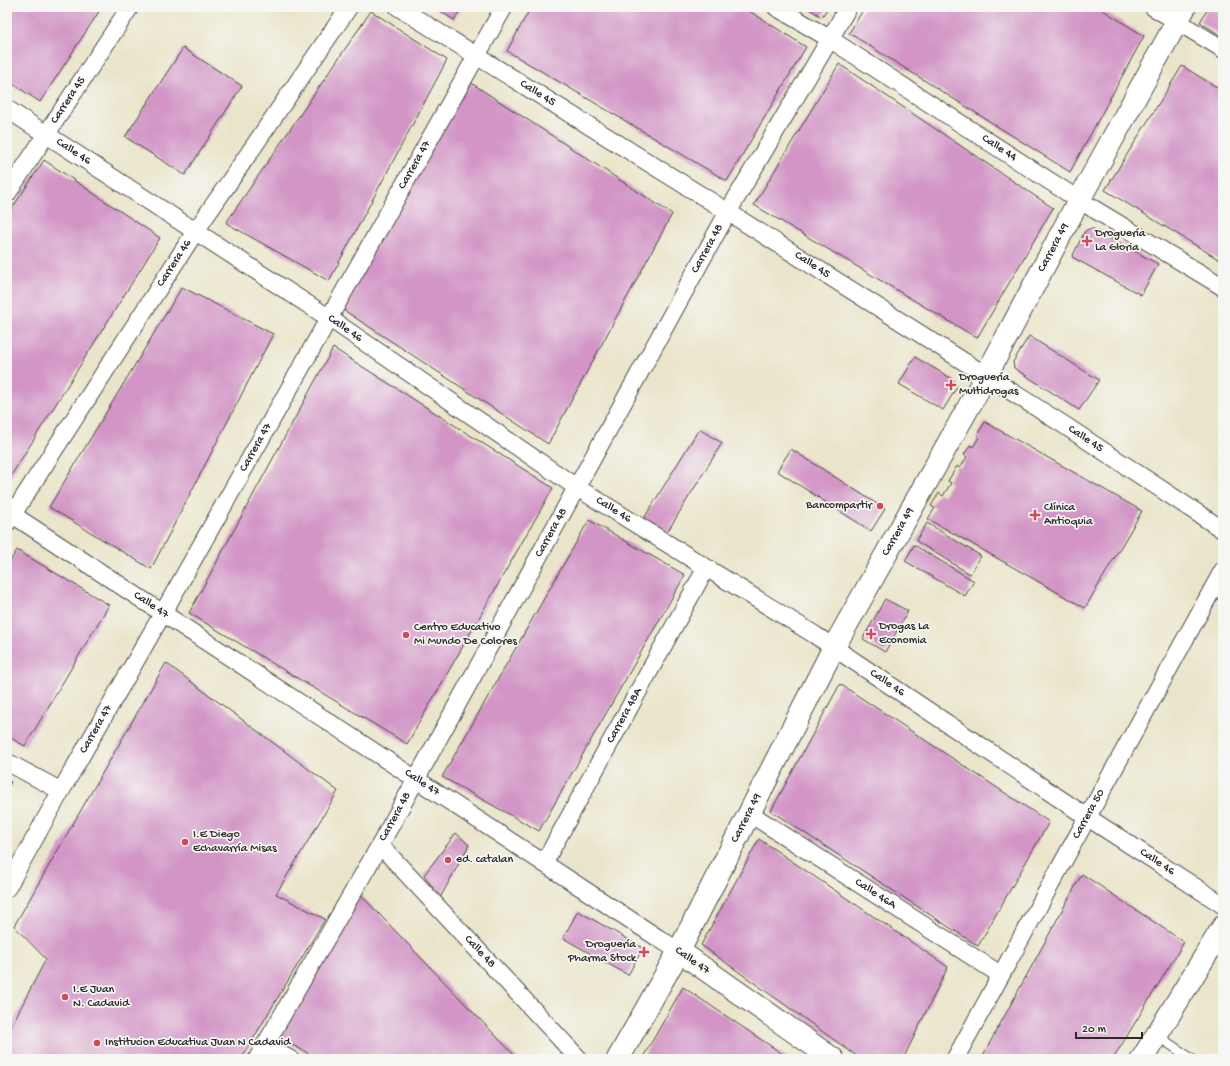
<svg xmlns="http://www.w3.org/2000/svg" width="1230" height="1066" font-family="'Gochi Hand',sans-serif">
  <rect width="100%" height="100%" fill="#f6f6f2"/>
  <filter id="ink" filterUnits="userSpaceOnUse"><feTurbulence type="fractalNoise" baseFrequency=".025" numOctaves="2"/><feDisplacementMap in="SourceGraphic" scale="8" xChannelSelector="R" yChannelSelector="G"/><feConvolveMatrix kernelMatrix="1 2 1 2 8 2 1 2 1" color-interpolation-filters="sRGB"/></filter>
  <filter id="wash" filterUnits="userSpaceOnUse"><feTurbulence type="fractalNoise" baseFrequency=".012" numOctaves="4" result="noise"/><feDisplacementMap in="SourceGraphic" scale="16" xChannelSelector="R" yChannelSelector="G"/><feGaussianBlur stdDeviation="0.9" result="paint"/><feColorMatrix in="noise" values="0 0 0 0 0 0 0 0 0 0 0 0 0 0 0 0 0 1.4 0 .05"/><feComposite in="paint" operator="in"/></filter>
  <g filter="url(#wash)">
    <rect width="100%" height="100%" fill="#eae5ca"/>
    <g id="blocks">
      <!-- building -->
      <g fill="#d295c6">
        <polygon points="7,7 102,7 40,102 7,80"/>
        <polygon points="434,7 462,7 454,20"/>
        <polygon points="531,7 743,7 806,47 727,181 507,51"/>
        <polygon points="806,7 828,7 822,17"/>
        <polygon points="865,7 1098,7 1144,36 1070,172 849,33"/>
        <polygon points="1209,7 1223,7 1223,37 1200,22"/>
        <polygon points="371,11 447,60 329,281 226,223"/>
        <polygon points="183,48 242,86 185,175 125,137"/>
        <polygon points="839,64 1053,208 977,338 754,205"/>
        <polygon points="1182,66 1223,91 1223,262 1105,190"/>
        <polygon points="465,79 672,214 548,444 339,307"/>
        <polygon points="44,160 160,238 7,482 7,216"/>
        <polygon points="1089,229 1093,229 1158,264 1141,295 1072,257 1085,231"/>
        <polygon points="182,287 273,334 151,569 49,507"/>
        <polygon points="1029,336 1099,380 1079,410 1014,368 1013,362"/>
        <polygon points="333,348 553,488 407,744 189,613"/>
        <polygon points="915,357 954,380 957,387 943,410 899,384"/>
        <polygon points="985,422 1142,511 1085,608 928,519 935,508 931,506 939,493 943,496 951,483 948,481 957,466 960,468 967,457 964,455 970,445 973,447 979,437 977,435"/>
        <polygon points="699,429 722,443 666,534 643,520"/>
        <polygon points="791,449 885,509 871,531 777,471"/>
        <polygon points="589,520 685,575 539,831 442,777"/>
        <polygon points="927,523 981,556 970,574 916,541"/>
        <polygon points="914,545 974,581 965,596 905,561"/>
        <polygon points="17,550 109,605 25,746 7,736 7,566"/>
        <polygon points="885,599 908,611 885,652 863,639"/>
        <polygon points="166,663 338,791 276,894 325,919 241,1059 7,1059 7,1034 46,959 14,926"/>
        <polygon points="840,684 1049,822 978,946 771,811"/>
        <polygon points="7,780 11,782 7,790"/>
        <polygon points="456,833 469,845 440,898 424,875"/>
        <polygon points="759,839 948,967 903,1059 861,1059 701,945"/>
        <polygon points="1082,874 1184,942 1113,1059 981,1059"/>
        <polygon points="359,893 518,1059 319,1059 279,1038"/>
        <polygon points="578,911 643,948 628,975 563,938"/>
        <polygon points="683,987 790,1059 642,1059"/>
      </g>
    </g>
  </g>
  <g filter="url(#ink)">
    <use href="#blocks" fill-opacity="0" stroke="#484743" stroke-width="1"/>
    <g fill="none" stroke-linecap="round" stroke-linejoin="round">
      <defs>
        <polyline id="lane" points="1156,1035 1192,1059"/>
        <g id="street">
          <path id="s1" d="M398 7 728 212 1064 425 1223 530"/>
          <path id="s2" d="M776 7 830 39 1079 200 1223 287"/>
          <polyline points="1153,7 1223,49"/>
          <path id="s3" d="M7 109 329 318 576 487 815 635 1087 817 1223 905"/>
          <path id="s4" d="M7 194 130 7"/>
          <path id="s5" d="M7 511 658 938 679 951"/>
          <path id="s6" d="M7 523 195 232 349 7"/>
          <polyline points="7,762 61,791"/>
          <path id="s7" d="M749 813 1001 975"/>
          <path id="s8" d="M380 845 579 1059"/>
          <path id="s9" d="M544 863 706 568"/>
          <path id="s10" d="M7 888 61 791 163 613 504 7"/>
          <polyline points="264,1046 290,1059"/>
          <path id="s11" d="M257 1059 380 845 728 212 830 39 848 7"/>
          <path id="s12" d="M955 1059 1223 570"/>
        </g>
        <g id="secondary">
          <polyline points="679,951 833,1059"/>
          <path id="s13" d="M618 1059 679 951 834 647 986 376 1079 200 1185 7"/>
          <polyline points="1142,1059 1223,927"/>
        </g>
      </defs>
      <!-- lane casing -->
      <use href="#lane" stroke="#484743" stroke-width="11"/>
      <!-- street casing -->
      <use href="#street" stroke="#484743" stroke-width="19"/>
      <!-- secondary casing -->
      <use href="#secondary" stroke="#484743" stroke-width="24"/>
      <!-- lane -->
      <use href="#lane" stroke="#fff" stroke-width="9"/>
      <!-- street -->
      <use href="#street" stroke="#fff" stroke-width="17"/>
      <!-- secondary -->
      <use href="#secondary" stroke="#fff" stroke-width="22"/>
    </g>
  </g>
  <!-- markers -->
  <g fill="#d1495b" stroke="#f6f6f2" stroke-width="1.5">
    <path d="M1085 235h4v4h4v4h-4v4h-4v-4h-4v-4h4z"/>
    <path d="M949 379h4v4h4v4h-4v4h-4v-4h-4v-4h4z"/>
    <circle cx="880" cy="506" r="4"/>
    <path d="M1033 509h4v4h4v4h-4v4h-4v-4h-4v-4h4z"/>
    <path d="M869 628h4v4h4v4h-4v4h-4v-4h-4v-4h4z"/>
    <circle cx="406" cy="635" r="4"/>
    <circle cx="185" cy="842" r="4"/>
    <circle cx="448" cy="860" r="4"/>
    <path d="M642 946h4v4h4v4h-4v4h-4v-4h-4v-4h4z"/>
    <circle cx="65" cy="997" r="4"/>
    <circle cx="97" cy="1043" r="4"/>
  </g>
  <g text-anchor="middle" dominant-baseline="central" stroke-width="3.5" stroke-linejoin="round" paint-order="stroke">
    <!-- street labels -->
    <g font-size="12" fill="#2b2b2b" stroke="#f6f6f2">
      <text stroke="none"><textPath href="#s1" startOffset="164">Calle 45</textPath></text>
      <text stroke="none"><textPath href="#s4" startOffset="112">Carrera 45</textPath></text>
      <text stroke="none"><textPath href="#s2" startOffset="264">Calle 44</textPath></text>
      <text stroke="none"><textPath href="#s3" startOffset="79">Calle 46</textPath></text>
      <text stroke="none"><textPath href="#s10" startOffset="830">Carrera 47</textPath></text>
      <text stroke="none"><textPath href="#s13" startOffset="921">Carrera 49</textPath></text>
      <text stroke="none"><textPath href="#s11" startOffset="927">Carrera 48</textPath></text>
      <text stroke="none"><textPath href="#s6" startOffset="309">Carrera 46</textPath></text>
      <text stroke="none"><textPath href="#s1" startOffset="488">Calle 45</textPath></text>
      <text stroke="none"><textPath href="#s3" startOffset="403">Calle 46</textPath></text>
      <text stroke="none"><textPath href="#s1" startOffset="812">Calle 45</textPath></text>
      <text stroke="none"><textPath href="#s10" startOffset="506">Carrera 47</textPath></text>
      <text stroke="none"><textPath href="#s3" startOffset="727">Calle 46</textPath></text>
      <text stroke="none"><textPath href="#s13" startOffset="597">Carrera 49</textPath></text>
      <text stroke="none"><textPath href="#s11" startOffset="603">Carrera 48</textPath></text>
      <text stroke="none"><textPath href="#s5" startOffset="172">Calle 47</textPath></text>
      <text stroke="none"><textPath href="#s3" startOffset="1051">Calle 46</textPath></text>
      <text stroke="none"><textPath href="#s9" startOffset="168">Carrera 48A</textPath></text>
      <text stroke="none"><textPath href="#s10" startOffset="182">Carrera 47</textPath></text>
      <text stroke="none"><textPath href="#s5" startOffset="496">Calle 47</textPath></text>
      <text stroke="none"><textPath href="#s12" startOffset="279">Carrera 50</textPath></text>
      <text stroke="none"><textPath href="#s11" startOffset="279">Carrera 48</textPath></text>
      <text stroke="none"><textPath href="#s13" startOffset="273">Carrera 49</textPath></text>
      <text stroke="none"><textPath href="#s3" startOffset="1375">Calle 46</textPath></text>
      <text stroke="none"><textPath href="#s7" startOffset="150">Calle 46A</textPath></text>
      <text stroke="none"><textPath href="#s8" startOffset="146">Calle 48</textPath></text>
      <text transform="translate(692 961) rotate(35)">Calle 47</text>
    </g>
    <!-- poi labels -->
    <g font-size="12" fill="#2b2b2b" stroke="#f6f6f2" text-anchor="start">
      <text x="1095" y="234">Droguería<tspan x="1095" dy="14">La Gloria</tspan></text>
      <text x="959" y="378">Droguería<tspan x="959" dy="14">Multidrogas</tspan></text>
      <text x="872" y="506" text-anchor="end">Bancompartir</text>
      <text x="1044" y="508">Clínica<tspan x="1044" dy="14">Antioquia</tspan></text>
      <text x="879" y="627">Drogas La<tspan x="879" dy="14">Economia</tspan></text>
      <text x="414" y="628">Centro Educativo<tspan x="414" dy="14">Mi Mundo De Colores</tspan></text>
      <text x="193" y="835">I.E Diego<tspan x="193" dy="14">Echavarría Misas</tspan></text>
      <text x="456" y="860">ed. catalan</text>
      <text x="636" y="945" text-anchor="end">Droguería<tspan x="636" dy="14">Pharma Stock</tspan></text>
      <text x="73" y="990">I.E Juan<tspan x="73" dy="14">N. Cadavid</tspan></text>
      <text x="105" y="1043">Institucion Educativa Juan N Cadavid</text>
    </g>
  </g>
  <!-- margin -->
  <rect width="1230" height="1066" fill="none" stroke="#f6f6f2" stroke-width="24"/>
  <!-- scale -->
  <path d="M1076 1032v6h66v-6" fill="none" stroke="#2b2b2b" stroke-width="2"/>
  <text x="1082" y="1032" font-size="12" fill="#2b2b2b" stroke="#f6f6f2" stroke-width="3" paint-order="stroke">20 m</text>
</svg>
